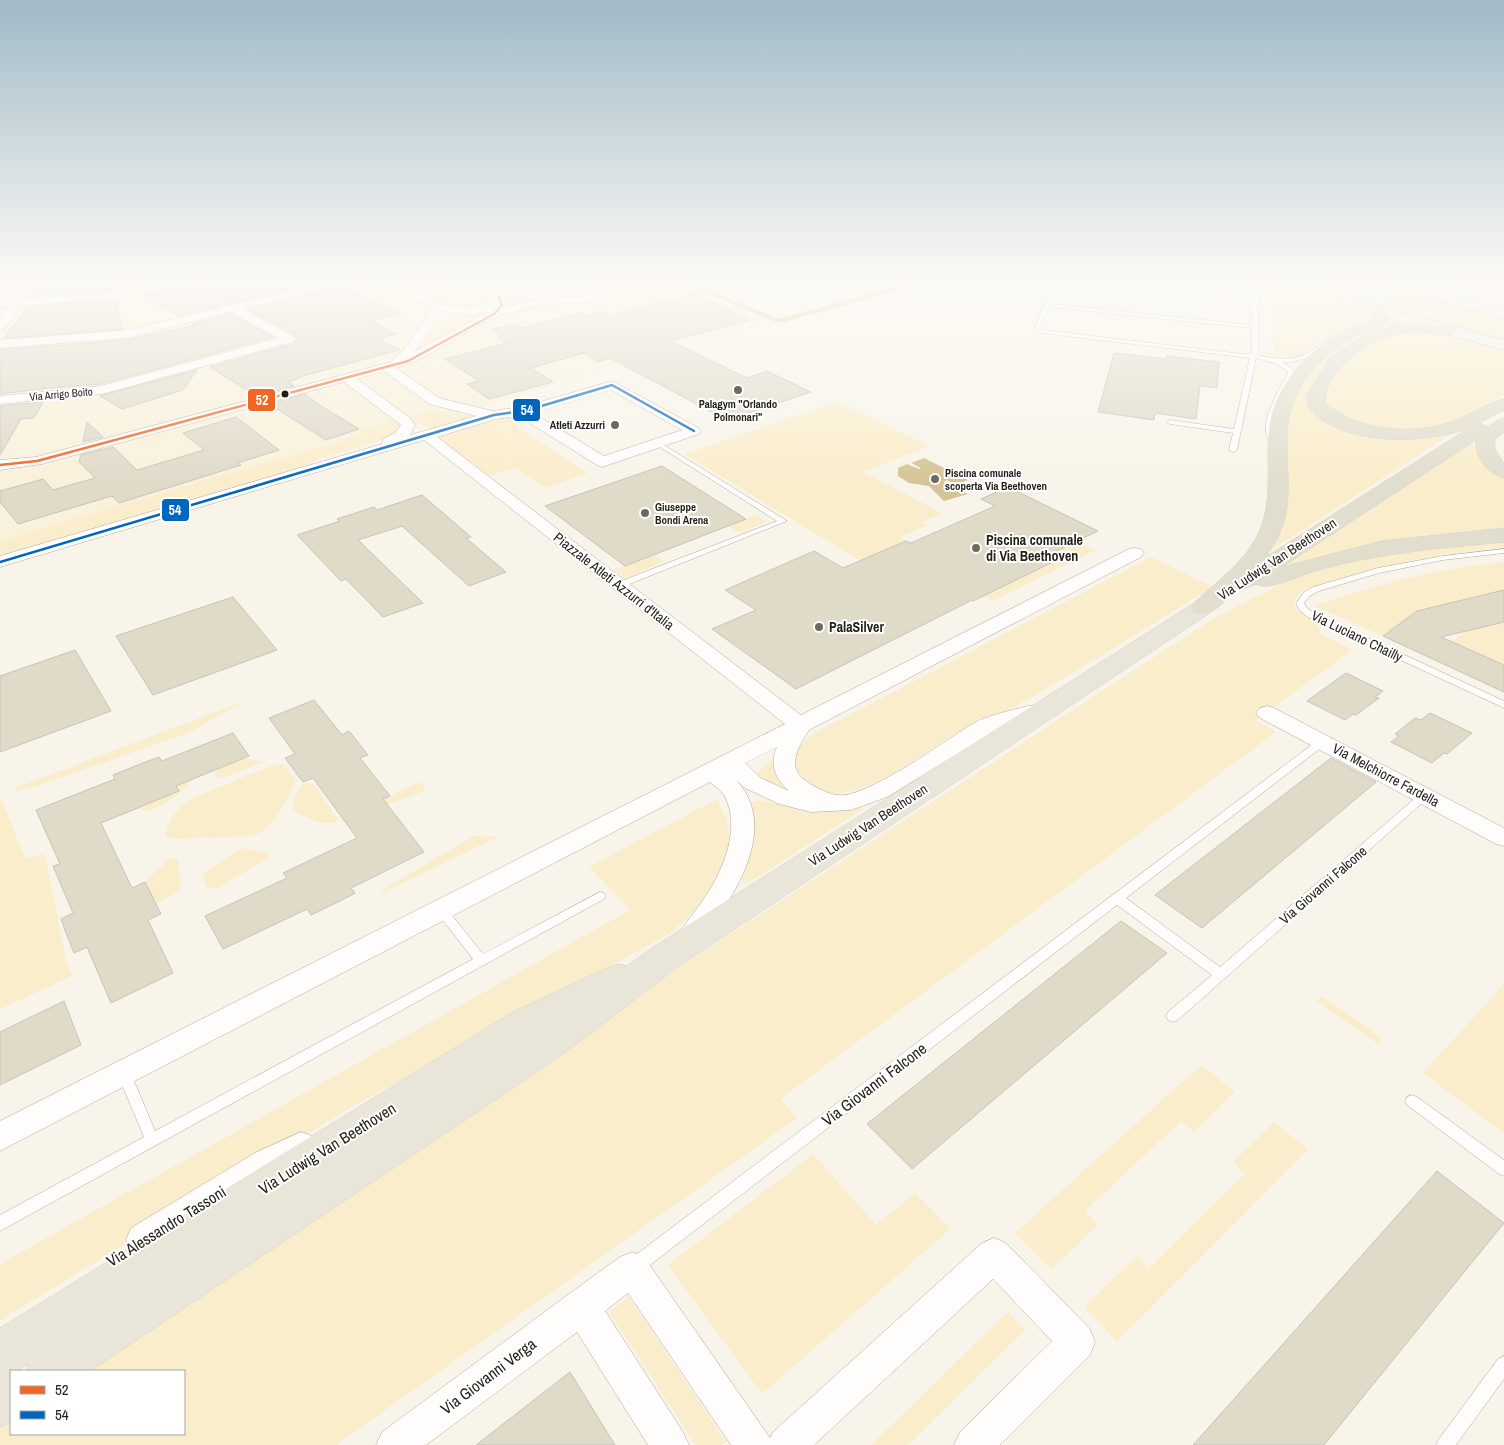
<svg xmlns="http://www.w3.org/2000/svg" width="1504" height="1445" font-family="'Archivo Narrow',sans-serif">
  <rect width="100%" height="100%" fill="#f8f4e9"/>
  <!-- built -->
  <polygon fill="#f9f1db" points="0,282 499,282 491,285 521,292 602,296 659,282 677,282 772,322 0,546"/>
  <!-- green -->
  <g fill="#faedcb">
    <polygon points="393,282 449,282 458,284 422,294"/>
    <polygon points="584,282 659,282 613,293"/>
    <path d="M1241 282H1265L1356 303 1368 308 1374 317C1362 329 1339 331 1324 338 1315 342 1309 354 1300 356 1289 360 1272 357 1262 351L1275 352 1271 293 1266 289Z"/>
    <polygon points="1307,282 1385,282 1388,286 1361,290"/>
    <polygon points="1455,282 1489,282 1504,285 1504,294"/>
    <path d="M468 287 489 294 493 299C478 315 447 305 430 297Z"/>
    <polygon points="1401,297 1426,298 1504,318 1504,341 1398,312 1386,306 1388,301"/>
    <path d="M477 314 478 316 475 319 423 347C440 321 443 315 477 314Z"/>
    <path d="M1387 315 1425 326C1396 333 1351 338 1330 358 1320 368 1315 384 1308 396L1312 409 1409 439 1430 438 1454 432 1265 554C1271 524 1280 492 1285 461 1288 446 1285 430 1288 415 1298 366 1348 340 1387 315Z"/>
    <path d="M1407 332 1443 334 1504 349V395C1486 403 1467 418 1449 424 1417 434 1374 433 1344 416 1337 413 1331 408 1325 403 1324 396 1328 391 1331 385 1346 357 1376 337 1407 332Z"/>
    <polygon points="838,402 929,446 863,472 942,513 922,522 928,525 900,537 906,541 861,561 684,454"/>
    <polygon points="433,410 472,416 428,429 411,416"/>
    <polygon points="515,416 528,423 516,427 588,473 546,488 516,468 489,476 435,437 486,421"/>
    <polygon points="395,421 400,426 393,437 319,459 299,469 0,557 0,541 361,435 359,431"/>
    <polygon points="1472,442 1478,455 1504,477 1504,531 1273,573"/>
    <polygon points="756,515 767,522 739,533 728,526"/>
    <path d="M1504 539V547C1448 553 1393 562 1339 579 1326 583 1311 585 1300 593 1295 597 1294 600 1293 606L1298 611 1318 621 1320 634 1352 650 1256 720 1276 732 780 1099 797 1118 336 1445H0V1417L11 1410V1434H184V1371H70L643 991 1211 620C1254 596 1301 573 1348 561 1399 549 1452 545 1504 539Z"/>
    <polygon points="1077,541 1096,550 993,601 984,596 1062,557 1054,552"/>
    <polygon points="654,555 664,562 624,578 614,570"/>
    <path d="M1151 557 1213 587C1147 627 1081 669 1014 707 995 718 974 723 955 734 923 752 878 789 841 793 819 795 799 780 792 760 797 747 805 740 817 732Z"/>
    <path d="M1504 562V590L1417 611 1383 636 1315 606C1380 583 1436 569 1504 562Z"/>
    <polygon points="1504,622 1504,665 1452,642 1465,631"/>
    <polygon points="247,700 188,733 32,788 19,790 12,789"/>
    <polygon points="244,758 264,762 227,776 217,778 215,775 215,770"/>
    <polygon points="773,760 776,769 795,792 776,791 758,775 761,768"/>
    <path d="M282 764 294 778 295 784C284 803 275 830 251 836L176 839 166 836C165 823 180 805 190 799L273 765Z"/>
    <path d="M191 780C190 788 160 808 151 810 146 811 140 810 135 809L179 791 176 786Z"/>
    <polygon points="305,783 313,784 337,818 338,819 335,823 319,823 294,811 292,804 301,786"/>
    <polygon points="417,783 422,783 425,788 422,792 368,812 357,811"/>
    <polygon points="0,796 25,858 42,854 45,855 66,961 72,976 0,1009"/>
    <path d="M717 799C720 806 724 813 726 820 740 865 702 906 671 933L350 1108 0 1320V1264L630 910 589 867Z"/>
    <polygon points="760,800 796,808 857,806 863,809 753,880 745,882 739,879 749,804"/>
    <polygon points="474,836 498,837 380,894 385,888"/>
    <polygon points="242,848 269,854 269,857 218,888 207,888 203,878 204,873"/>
    <polygon points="170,858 178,860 181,889 156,904 145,882"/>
    <polygon points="1504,984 1504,1133 1423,1073"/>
    <polygon points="1322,996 1383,1039 1378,1044 1317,1001"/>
    <polygon points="1201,1065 1235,1092 1194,1132 1181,1121 1085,1211 1098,1225 1051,1269 1015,1233"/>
    <polygon points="1274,1122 1308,1149 1117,1341 1084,1307 1137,1256 1149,1268 1245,1174 1233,1162"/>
    <polygon points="813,1154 876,1225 915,1193 950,1229 762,1394 668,1265"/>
    <polygon points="629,1297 726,1442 722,1445 696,1445 609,1312"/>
    <polygon points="1008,1312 1025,1330 908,1445 871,1445"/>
  </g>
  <!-- water -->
  <polygon fill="#d5c496" points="924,458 968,480 955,485 947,480 943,482 968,494 944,501 929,486 909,483 898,476 898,468 907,464 919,469 921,468 911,463"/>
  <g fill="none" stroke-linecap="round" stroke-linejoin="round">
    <!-- stream -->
    <polyline stroke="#d5c496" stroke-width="4" points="684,282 776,320 783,320 920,282"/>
  </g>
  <!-- building -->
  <g fill="#e0dac9" stroke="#c6c3ba">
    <polygon points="46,282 112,282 113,290 35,296"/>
    <polygon points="224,282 320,282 178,316 143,296 194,284 200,287"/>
    <polygon points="344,286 345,288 401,313 372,321 396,334 379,339 399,350 299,377 300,378 288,382 294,386 256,396 210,367 293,344 297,340 294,334 248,310"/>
    <polygon points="695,294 750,320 671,341 747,378 767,371 811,392 727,420 610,358 598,362 584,353 531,368 553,382 489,399 467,384 479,381 445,359 507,343 498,337 502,336 490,330 515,324 522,328 581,313 587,315 601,311 609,315"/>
    <polygon points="116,300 122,329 4,338 27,307"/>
    <polygon points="231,314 273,337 101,384 51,388 0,394 0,350 127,340 195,325 192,324"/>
    <polygon points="1114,353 1167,359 1167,356 1219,362 1217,388 1200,386 1196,419 1155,413 1154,420 1098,412"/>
    <polygon points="197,370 183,390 122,409 100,396"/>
    <polygon points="305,394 321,406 359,429 326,440 269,404"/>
    <polygon points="43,402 34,418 21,419 0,455 0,406"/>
    <polygon points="236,417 279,450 238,463 241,465 119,503 112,496 18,524 0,502 0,491 43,479 53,490 95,478 79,462 81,455 113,447 137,470 204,450 183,433"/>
    <polygon points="87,422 103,437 83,442"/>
    <polygon points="662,466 746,519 625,566 545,506"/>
    <polygon points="1008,487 1098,531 1054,552 1063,557 973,601 972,600 796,689 712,629 756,610 725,590 814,551 843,568 906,541 911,543 995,506 981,499"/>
    <polygon points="422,495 471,537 466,538 506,572 469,586 402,526 358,540 423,603 383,617 346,579 341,581 297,535 340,521 337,519 374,507 377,510"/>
    <polygon points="1504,590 1504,622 1441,637 1504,665 1504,692 1383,636 1417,611"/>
    <polygon points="233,597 277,650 153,695 116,636"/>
    <polygon points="75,650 111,711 0,752 0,676"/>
    <polygon points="1346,673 1383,691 1375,697 1379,698 1356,715 1353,714 1345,720 1307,701"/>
    <polygon points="314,700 342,735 349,731 368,755 360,758 390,796 383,799 424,852 351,888 355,893 342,900 311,915 307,909 223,949 205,916 287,878 283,873 357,838 313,778 303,782 285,758 295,754 269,718"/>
    <polygon points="1430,713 1472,733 1447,754 1444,753 1432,763 1391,742 1399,736 1395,734 1415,718 1421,720"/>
    <polygon points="233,733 249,756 176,786 179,791 101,823 132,888 145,882 161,914 148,920 173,973 111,1003 87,947 74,953 66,933 61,919 73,913 53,866 60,864 36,810 115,779 113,775 143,763 159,757 162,761"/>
    <polygon points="1331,758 1376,782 1202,928 1155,895"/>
    <polygon points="1121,921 1167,953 912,1169 867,1124"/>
    <polygon points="64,1001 81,1045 0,1085 0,1032"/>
    <polygon points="1437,1171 1504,1223 1324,1445 1193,1445"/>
    <polygon points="570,1372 615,1445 476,1445"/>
  </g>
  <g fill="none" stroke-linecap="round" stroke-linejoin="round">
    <defs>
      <g id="service">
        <path d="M1055 282H1060L1051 304 1252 325 1251 299 1091 284 1088 282H1105L1251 296 1248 291 1216 282C1229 281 1254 285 1258 298V352L1257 355C1273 358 1290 362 1306 354 1319 346 1328 337 1343 332L1346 334C1341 338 1334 339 1328 343 1311 354 1304 363 1282 362L1290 367 1294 372C1285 394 1267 415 1276 440L1273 442C1252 430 1282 387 1288 372L1277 364 1256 358 1237 450 1233 452 1229 450 1233 433 1170 424 1167 422 1170 420 1234 429 1250 358 1041 333 1036 331 1035 327ZM1049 307 1252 328V352L1251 354H1242L1044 330 1041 329V327Z"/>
        <polygon points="655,442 659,442 787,521 622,587 616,587 616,583 777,521 655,444"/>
        <polygon points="1504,549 1504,553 1443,560 1379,573 1319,591 1310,596 1304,603 1306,607 1314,613 1504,701 1504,708 1308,617 1299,610 1296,603 1304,592 1313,587 1378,568 1443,556"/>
        <polygon points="1322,739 1326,740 1327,742 1326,744 1126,898 1220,967 1421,793 1429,793 1430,796 1178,1020 1173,1022 1168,1020 1166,1016 1168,1012 1212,975 1117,905 641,1272 635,1274 629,1272 627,1266 629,1260 1318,740"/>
        <polygon points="600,892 604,893 606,896 604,899 0,1231 0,1215 144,1137 117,1073 119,1069 124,1067 129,1069 155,1131 473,959 438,914 436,911 438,908 442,906 446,908 483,954"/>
        <polygon points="1412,1095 1417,1097 1504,1160 1504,1176 1499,1174 1407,1105 1405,1101 1407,1097"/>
        <polygon points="1504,1356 1504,1379 1456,1445 1436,1445 1439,1439 1498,1359"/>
      </g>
      <g id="minor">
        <polygon points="163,282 181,282 180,284 125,297 21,306 4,329 0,330 0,318 8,307 0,307 0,301 125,291"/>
        <polygon points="327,282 345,282 344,284 243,309 293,336 295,339 293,342 102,394 0,404 0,396 101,386 278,338 231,312 127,338 0,348 0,340 127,330"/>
        <path d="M375 282H389L417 294 460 282H476L550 295 556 298 618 294 620 296 618 298 614 299C576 303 535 303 500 316 463 329 434 358 396 368L439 398 493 411 526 406 612 381 699 428 701 431 699 434 602 467 597 465 518 416 496 419 437 437 801 715 1129 549 1135 548 1141 549 1144 553 1141 557 809 730C800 744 787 764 802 778 811 785 825 793 836 795 864 801 948 738 976 722 992 714 1024 707 1042 703L1049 704 1052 709 1049 714 994 731 887 797 851 810 811 812 779 804 745 788 736 780C782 829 731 900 701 942L692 945 683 942 679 935C686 921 697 910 705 897 723 870 742 827 724 795 721 790 715 786 710 782L0 1151V1121L785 724 424 440 0 567V556L382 444 383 439 395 433 401 425 344 382 42 464 0 470V460L36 457 391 362 403 351 433 308 376 284ZM469 287 486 291 493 298V300C471 314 450 306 427 299ZM503 294 537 299 506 307 508 305ZM443 311 472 315 488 312 414 352ZM384 371 429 404 476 416 410 435 415 425 411 419 357 379ZM611 390 682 430 604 456 533 413ZM777 747C769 764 775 779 789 791L761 778 745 763Z"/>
        <polygon points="1267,706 1274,708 1504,828 1504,846 1496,844 1260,718 1256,713 1260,708"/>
        <polygon points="301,1132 312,1136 317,1146 312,1156 279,1172 155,1252 143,1256 131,1252 126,1240 131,1228 257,1152"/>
        <polygon points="994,1238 1006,1243 1090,1329 1095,1342 1090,1355 1000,1445 954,1445 960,1432 1052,1341 993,1279 814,1445 731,1445 628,1293 605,1311 683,1432 689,1445 648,1445 577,1332 426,1445 376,1445 382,1432 569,1294 620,1257 632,1252 644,1257 770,1438 773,1432 982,1243"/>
      </g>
      <path id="secondary" d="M1277 282H1311L1358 289H1415L1457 297 1504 310V320C1479 313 1402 285 1383 303L1396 311 1504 340V350L1386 317 1374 311 1368 303 1373 297H1358L1284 286 1279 285Z"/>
      <polygon id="primary" points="1202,601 1210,603 1214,608 1210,613 676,968 586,1037 528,1078 90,1371 26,1371 28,1364 17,1371 11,1371 11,1422 0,1427 0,1328 513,1012 607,968 619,964 627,966 652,948 1194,603"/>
      <path id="trunk" d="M1379 304 1384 305 1390 318C1381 330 1366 332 1353 338 1329 351 1306 373 1295 398 1279 434 1293 475 1286 512 1283 529 1275 543 1266 557L1469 428C1427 445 1336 447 1307 405V395L1329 359 1336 353 1361 338 1382 329 1401 324 1449 325 1455 327 1457 330 1455 333 1449 335C1433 334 1415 331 1399 334 1369 339 1324 371 1325 403 1357 430 1411 436 1451 422 1469 416 1485 403 1504 399V410L1477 424 1480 423 1488 427 1497 420 1504 418V433L1495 439C1493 450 1498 453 1503 462 1504 465 1504 473 1504 478 1488 474 1474 457 1476 440L1282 567 1382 541 1504 528V542C1441 548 1379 553 1318 570 1302 574 1270 592 1256 584L1243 589 1238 588C1225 600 1213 618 1194 613L1190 608 1194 603C1216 582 1245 562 1258 534 1276 497 1263 455 1271 417 1276 397 1287 379 1301 364 1313 351 1327 339 1343 331 1353 326 1364 324 1374 317L1372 308 1374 305Z"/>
    </defs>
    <!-- service casing -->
    <use href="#service" stroke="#aca99f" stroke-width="1"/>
    <!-- minor casing -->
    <use href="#minor" stroke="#aca99f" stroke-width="1"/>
    <!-- secondary casing -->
    <use href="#secondary" stroke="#aca99f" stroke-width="1"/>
    <!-- primary casing -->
    <use href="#primary" stroke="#d5d2cd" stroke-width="1"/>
    <!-- trunk casing -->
    <use href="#trunk" stroke="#d5d2cd" stroke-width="1"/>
    <!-- service -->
    <use href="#service" fill="#fefdfc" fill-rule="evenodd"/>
    <!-- minor -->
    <use href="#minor" fill="#fefdfc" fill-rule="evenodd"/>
    <!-- secondary -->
    <use href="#secondary" fill="#f4f1ea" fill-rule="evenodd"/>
    <!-- primary -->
    <use href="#primary" fill="#e9e6d9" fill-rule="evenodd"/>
    <!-- trunk -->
    <use href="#trunk" fill="#e2dece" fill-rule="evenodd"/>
    <defs>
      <polyline id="bus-1" points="0,465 37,461 408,361 494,314 502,305 499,297"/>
      <polyline id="bus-2" points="0,562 494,415 528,410 612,385 694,431"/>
    </defs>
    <!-- bus-1 casing -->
    <use href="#bus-1" stroke="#fff" stroke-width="5"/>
    <!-- bus-2 casing -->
    <use href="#bus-2" stroke="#fff" stroke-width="5"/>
    <!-- bus-1 -->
    <use href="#bus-1" stroke="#f26522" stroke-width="2.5"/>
    <!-- bus-2 -->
    <use href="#bus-2" stroke="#0065bd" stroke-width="2.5"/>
  </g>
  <!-- sky -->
  <linearGradient id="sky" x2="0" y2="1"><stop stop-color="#a0bac7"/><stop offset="0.58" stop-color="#fcfaf5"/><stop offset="1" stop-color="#fcfaf5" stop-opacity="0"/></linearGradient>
  <rect width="1504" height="484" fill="url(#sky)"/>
  <!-- markers -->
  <g fill="#6c695f" stroke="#fff" stroke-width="2">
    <circle cx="738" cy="390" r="5"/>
    <circle cx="615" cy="425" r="5"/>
    <circle cx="935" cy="479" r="5"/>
    <circle cx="645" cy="513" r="5"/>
    <circle cx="976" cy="548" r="5"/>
    <circle cx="819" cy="627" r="5"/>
  </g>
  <circle fill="#211e15" stroke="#fff" stroke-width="2" cx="285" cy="394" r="4.5"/>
  <g text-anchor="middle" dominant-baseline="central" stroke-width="4" stroke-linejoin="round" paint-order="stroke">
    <!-- far-street labels -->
    <g font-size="11" fill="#211e15" stroke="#fff">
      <text transform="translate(61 394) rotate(-5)">Via Arrigo Boito</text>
    </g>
    <!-- far-poi labels -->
    <g font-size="11" font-weight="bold" fill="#211e15" stroke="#fff" text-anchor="start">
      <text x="738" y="404" text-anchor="middle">Palagym "Orlando<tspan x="738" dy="13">Polmonari"</tspan></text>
      <text x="605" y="425" text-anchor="end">Atleti Azzurri</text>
      <text x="945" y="473">Piscina comunale<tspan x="945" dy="13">scoperta Via Beethoven</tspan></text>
      <text x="655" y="507">Giuseppe<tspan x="655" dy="13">Bondi Arena</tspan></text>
    </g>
    <!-- poi labels -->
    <g font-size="14" font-weight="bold" fill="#211e15" stroke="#fff" text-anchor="start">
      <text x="986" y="540">Piscina comunale<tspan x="986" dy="16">di Via Beethoven</tspan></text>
      <text x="829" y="627">PalaSilver</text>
    </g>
    <!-- street labels -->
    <g font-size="14" fill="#211e15" stroke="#fff">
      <text transform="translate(1277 559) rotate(-33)">Via Ludwig Van Beethoven</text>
      <text transform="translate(614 581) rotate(38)">Piazzale Atleti Azzurri d'Italia</text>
      <text transform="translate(1357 636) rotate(26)">Via Luciano Chailly</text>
      <text transform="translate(1386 775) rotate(28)">Via Melchiorre Fardella</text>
      <text transform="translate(868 825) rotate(-33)">Via Ludwig Van Beethoven</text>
      <text transform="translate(1323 885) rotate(-41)">Via Giovanni Falcone</text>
    </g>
    <!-- near-street labels -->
    <g font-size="16" fill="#211e15" stroke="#fff">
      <text transform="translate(874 1084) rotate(-37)">Via Giovanni Falcone</text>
      <text transform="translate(327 1148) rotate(-32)">Via Ludwig Van Beethoven</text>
      <text transform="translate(166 1226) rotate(-32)">Via Alessandro Tassoni</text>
      <text transform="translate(488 1376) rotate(-37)">Via Giovanni Verga</text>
    </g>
  </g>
  <g stroke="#fff" stroke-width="2">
    <rect x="247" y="388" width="29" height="24" rx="5" fill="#f26522"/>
    <rect x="512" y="398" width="29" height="24" rx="5" fill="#0065bd"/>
    <rect x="161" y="498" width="29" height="24" rx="5" fill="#0065bd"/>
  </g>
  <g font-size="14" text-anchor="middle" font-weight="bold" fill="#fff">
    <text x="262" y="405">52</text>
    <text x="527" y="415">54</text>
    <text x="175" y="515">54</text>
  </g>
  <!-- legend -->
  <rect x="10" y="1370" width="175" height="65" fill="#ffffff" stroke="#a6a5a1"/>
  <rect x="20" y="1386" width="25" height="8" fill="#f26522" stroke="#a6a5a1"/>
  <text x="55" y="1395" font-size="15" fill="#211e15">52</text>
  <rect x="20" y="1411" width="25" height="8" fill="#0065bd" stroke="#a6a5a1"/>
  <text x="55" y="1420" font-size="15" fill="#211e15">54</text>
</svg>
